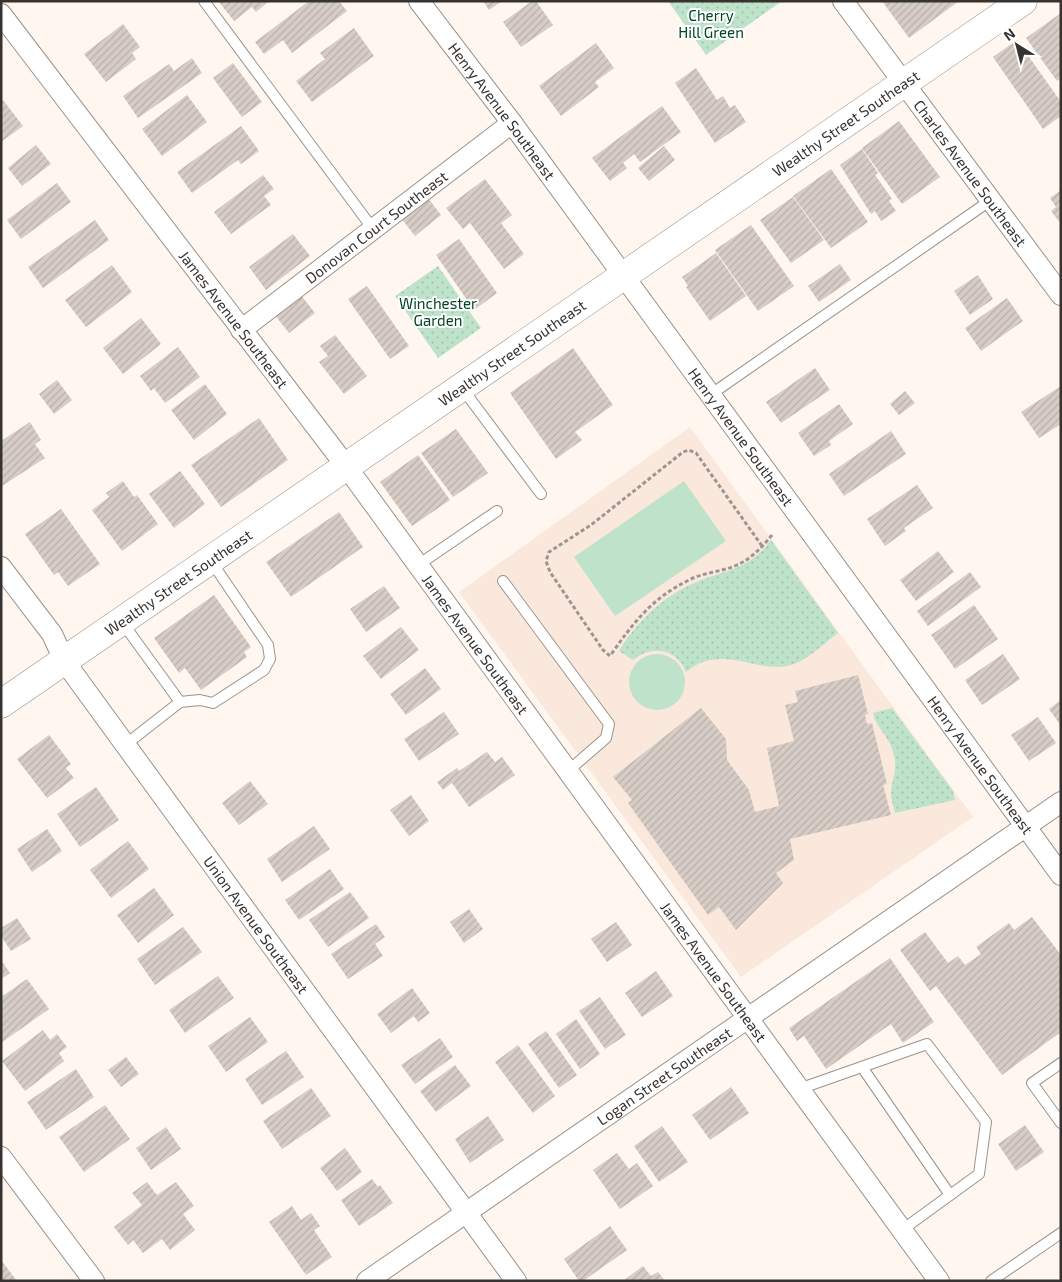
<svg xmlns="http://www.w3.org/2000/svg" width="1062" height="1282" font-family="'Exo 2',sans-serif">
  <defs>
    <pattern id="park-dots" width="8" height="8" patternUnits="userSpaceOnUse" patternTransform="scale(1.25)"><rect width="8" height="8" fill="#bee3ca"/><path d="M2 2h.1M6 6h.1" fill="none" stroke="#a4c3ae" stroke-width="1.8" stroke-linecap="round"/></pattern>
    <pattern id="building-hatch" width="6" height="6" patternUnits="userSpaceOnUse" patternTransform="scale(1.25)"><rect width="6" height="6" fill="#d7cdc6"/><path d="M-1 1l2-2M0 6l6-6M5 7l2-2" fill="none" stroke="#b9b0aa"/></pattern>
  </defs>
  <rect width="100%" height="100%" fill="#fff6f0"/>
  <!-- built -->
  <polygon fill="#fae8dc" points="690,427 973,817 741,977 459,592"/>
  <!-- park -->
  <g fill="url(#park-dots)">
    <polygon points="668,1 782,1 706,55"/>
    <polygon points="438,266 481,328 438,358 395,296"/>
    <path d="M771 540 838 633C823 644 805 663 787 666 754 672 720 643 686 672 676 648 652 645 633 660L619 651C636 623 661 598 692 584 724 569 747 572 771 540Z"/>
    <path d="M892 708 953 791 955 800 895 813C894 807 891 800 891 794 891 780 898 771 894 755 891 738 876 728 873 713Z"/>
  </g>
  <!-- pitch -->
  <g fill="#bee3ca">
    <polygon points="684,481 726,541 615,616 574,557"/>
    <circle cx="657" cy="682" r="28"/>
  </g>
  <!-- building -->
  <g fill="url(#building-hatch)">
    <polygon points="221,1 269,1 256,12 252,7 234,21 219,2"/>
    <polygon points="309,1 339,1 347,11 292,53 283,40 264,54 255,42"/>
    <polygon points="483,1 502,1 489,10"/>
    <polygon points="532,1 536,1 553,25 521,47 503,22"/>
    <polygon points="882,1 959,1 909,38"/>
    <polygon points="1061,13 1061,78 1057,81 1026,38"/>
    <polygon points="123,24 140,47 132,53 136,59 106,82 84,54"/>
    <polygon points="354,28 374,56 312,102 296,81 325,59 320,53"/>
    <polygon points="1017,40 1061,102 1061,116 1043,129 993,57"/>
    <polygon points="596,43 614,68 595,82 599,87 561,116 539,86"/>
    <polygon points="192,58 202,73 138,118 123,96 169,64 174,71"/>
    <polygon points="233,63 262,102 242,117 213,78"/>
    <polygon points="696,68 717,100 723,96 730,108 735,105 746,122 715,143 675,83"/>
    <polygon points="187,95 207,122 162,156 142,129"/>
    <polygon points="3,100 23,126 1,142 1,102"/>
    <polygon points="662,106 681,132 640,162 634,154 623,163 627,168 610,181 592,158"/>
    <polygon points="899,121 940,177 902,204 862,148"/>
    <polygon points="241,126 259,151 241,164 238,160 192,193 177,172"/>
    <polygon points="36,145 51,164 22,186 8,168"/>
    <polygon points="664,146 675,160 649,181 638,168"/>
    <polygon points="862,149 878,173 875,175 892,199 889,201 896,211 881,221 875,211 871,214 840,165"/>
    <polygon points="831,169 868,222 831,248 793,196"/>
    <polygon points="263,175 274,189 264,196 271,205 231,234 214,212"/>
    <polygon points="485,179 512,215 501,223 524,254 504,269 470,223 463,229 446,208"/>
    <polygon points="57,183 71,202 21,239 7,220"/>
    <polygon points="1061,190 1061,224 1051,211 1056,207 1050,198"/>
    <polygon points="427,197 441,215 415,236 401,218"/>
    <polygon points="793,197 824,240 791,263 760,220"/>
    <polygon points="95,220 109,240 43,288 28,267"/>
    <polygon points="751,225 794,286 758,311 715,250"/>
    <polygon points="293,234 310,256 266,290 249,267"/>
    <polygon points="459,239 497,293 474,310 436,255"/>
    <polygon points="716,253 746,296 710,321 686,287 688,286 682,277"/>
    <polygon points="840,264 851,280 819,302 808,286"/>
    <polygon points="112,265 132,292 86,327 65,300"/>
    <polygon points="978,275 993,299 970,315 954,291"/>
    <polygon points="367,286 409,346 390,359 348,299"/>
    <polygon points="300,294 315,313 289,333 274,314"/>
    <polygon points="1007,298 1023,321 981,351 965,328"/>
    <polygon points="141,318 161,344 123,374 103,348"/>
    <polygon points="335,335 367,376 344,394 319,362 328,356 320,346"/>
    <polygon points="178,347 200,377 165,403 154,388 151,391 140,376"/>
    <polygon points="573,348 613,405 575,432 582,440 556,459 510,393"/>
    <polygon points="815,368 830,390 781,423 766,402"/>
    <polygon points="57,380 72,400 54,414 39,394"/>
    <polygon points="205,384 227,414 194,440 171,410"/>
    <polygon points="1061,386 1061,424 1039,438 1021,412"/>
    <polygon points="905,391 915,403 899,415 890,404"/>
    <polygon points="839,404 853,424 829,441 831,445 814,456 798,433"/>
    <polygon points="259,418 288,460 221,507 191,465"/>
    <polygon points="30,422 41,440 35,444 45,458 2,486 1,441"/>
    <polygon points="456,429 488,473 453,497 421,453"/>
    <polygon points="891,431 906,454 844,496 829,474"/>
    <polygon points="418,455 450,500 412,526 380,482"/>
    <polygon points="180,471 205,504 174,528 149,494"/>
    <polygon points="123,481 134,497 137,495 158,524 122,551 92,510 109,497 106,493"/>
    <polygon points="917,485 933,508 904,528 906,531 885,546 867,519"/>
    <polygon points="61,509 100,564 68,586 58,572 54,575 25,534"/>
    <polygon points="339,512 363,547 291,597 266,562"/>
    <polygon points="938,551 954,572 916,601 900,580"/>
    <polygon points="970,572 981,587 928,626 917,611"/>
    <polygon points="384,586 400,608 366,632 350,609"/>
    <polygon points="214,595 251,647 244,652 247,657 201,690 185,668 179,673 154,638"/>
    <polygon points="974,605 998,639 955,669 931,635"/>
    <polygon points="401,627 419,650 381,679 363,656"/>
    <polygon points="1003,654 1020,679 982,705 965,680"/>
    <polygon points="425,668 441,689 406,715 390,694"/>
    <polygon points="858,675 868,714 865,715 867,724 872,723 887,784 883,785 891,815 790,839 794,860 776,873 783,883 736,930 719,907 708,915 628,803 632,800 613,777 701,708 726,739 727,760 749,790 755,812 779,806 767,748 794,741 785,705 798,702 795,691"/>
    <polygon points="1061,700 1061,726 1049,709"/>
    <polygon points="444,712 459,734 419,761 404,739"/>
    <polygon points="1038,717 1056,743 1029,761 1011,735"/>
    <polygon points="49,735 71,764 66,768 74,778 47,798 17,759"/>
    <polygon points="487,752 495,762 502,757 515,775 469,807 452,783 443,790 437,782 457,768 459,771"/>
    <polygon points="250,781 268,804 239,825 222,803"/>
    <polygon points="96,787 119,820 80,847 57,814"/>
    <polygon points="411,795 429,821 409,836 390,810"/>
    <polygon points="314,826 330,849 282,882 267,859"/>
    <polygon points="47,829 62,851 32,872 17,849"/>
    <polygon points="128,841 149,869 111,898 90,870"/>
    <polygon points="330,869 344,889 299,920 285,900"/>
    <polygon points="154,888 174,915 138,943 117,915"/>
    <polygon points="350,892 369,918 328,947 309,920"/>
    <polygon points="469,909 483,929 464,943 450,922"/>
    <polygon points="1032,917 1061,955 1061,1032 1002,1075 936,986 930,991 900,950 925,932 948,963 958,956 965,965 981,954 976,947 1009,923 1014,930"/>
    <polygon points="17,918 31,939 11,951 1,936 1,928"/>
    <polygon points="616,922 632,945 607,962 591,939"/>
    <polygon points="376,924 385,937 375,944 383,956 348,979 331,954"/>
    <polygon points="183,927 202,952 155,985 137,959"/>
    <polygon points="890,958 934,1022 903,1043 891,1024 826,1069 804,1036 797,1041 789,1028"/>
    <polygon points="1,960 10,973 1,979"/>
    <polygon points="656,971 673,996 642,1017 625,993"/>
    <polygon points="218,976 234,998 185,1033 169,1010"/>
    <polygon points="27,979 49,1009 1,1043 1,997"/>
    <polygon points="412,988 430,1013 418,1022 414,1016 391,1033 377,1014"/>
    <polygon points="600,997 626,1035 605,1049 579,1011"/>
    <polygon points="250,1017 268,1042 226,1072 208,1046"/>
    <polygon points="576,1019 600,1054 580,1069 556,1034"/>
    <polygon points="43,1030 50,1040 57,1034 67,1047 59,1053 64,1061 25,1091 2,1061"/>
    <polygon points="546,1031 577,1075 559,1088 528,1044"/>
    <polygon points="440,1038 453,1057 415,1084 401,1065"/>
    <polygon points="518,1045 555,1096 533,1113 495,1062"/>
    <polygon points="286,1051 304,1077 262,1105 245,1079"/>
    <polygon points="126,1057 139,1074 121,1087 108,1070"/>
    <polygon points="455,1065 471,1086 436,1112 420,1091"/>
    <polygon points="76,1069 94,1097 46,1130 27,1102"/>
    <polygon points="731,1087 749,1113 710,1140 692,1115"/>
    <polygon points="311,1088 331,1116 282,1149 263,1121"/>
    <polygon points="105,1105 130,1139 84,1172 59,1137"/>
    <polygon points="488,1116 504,1140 470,1163 455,1139"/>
    <polygon points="1025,1125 1044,1152 1016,1171 998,1144"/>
    <polygon points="662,1126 688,1162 659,1182 634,1146"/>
    <polygon points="166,1127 181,1149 151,1170 136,1148"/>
    <polygon points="345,1148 362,1172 337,1191 320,1168"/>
    <polygon points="617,1153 629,1169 637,1163 653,1186 620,1209 593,1170"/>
    <polygon points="372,1179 378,1187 380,1185 393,1203 359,1226 341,1200"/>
    <polygon points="147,1182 157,1195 176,1182 194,1206 183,1214 195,1230 170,1250 162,1239 143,1253 133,1240 128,1245 114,1227 142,1205 132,1193"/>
    <polygon points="292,1206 301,1220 311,1213 320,1226 314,1230 332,1257 306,1275 269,1222"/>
    <polygon points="610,1226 627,1250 583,1281 579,1281 564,1259"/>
    <polygon points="1,1260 17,1281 1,1281"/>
    <polygon points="643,1266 651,1276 658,1272 665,1281 623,1281"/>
  </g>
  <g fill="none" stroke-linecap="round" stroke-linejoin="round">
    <defs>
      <g id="lane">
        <polyline points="204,1 373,229"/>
        <polyline points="462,388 541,494"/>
        <polyline points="710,395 991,200"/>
        <polyline points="418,565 497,511"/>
        <polyline points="503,581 609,724 606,738 568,771"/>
        <polyline points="122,622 180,702 200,700 213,703 264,670 270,659 268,645 211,561"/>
        <polyline points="125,745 180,702"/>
        <polyline points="1061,1063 1032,1083 1061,1123"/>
        <polyline points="862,1067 950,1195"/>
        <polyline points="799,1089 927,1044 986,1122 979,1174 902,1230"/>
        <polyline points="991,1281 1061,1233"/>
      </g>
      <g id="street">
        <path id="s1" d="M419 1 512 123 1061 875"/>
        <path id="s2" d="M843 1 1061 295"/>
        <path id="s3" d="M1 14 346 466 939 1281"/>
        <path id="s4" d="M241 330 512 123"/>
        <path id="s5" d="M1 567 52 634 65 662 516 1281"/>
        <polyline points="1,1157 94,1281"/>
        <path id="s6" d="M367 1281 1061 802"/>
      </g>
      <g id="secondary">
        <path id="s7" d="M1 704 1023 1"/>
      </g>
    </defs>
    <!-- lane casing -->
    <use href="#lane" stroke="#9c928c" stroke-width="12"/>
    <!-- street casing -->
    <use href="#street" stroke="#9c928c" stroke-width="22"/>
    <!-- secondary casing -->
    <use href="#secondary" stroke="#9c928c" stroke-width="29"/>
    <!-- path -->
    <path stroke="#9c9591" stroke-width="3" stroke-dasharray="4 2.5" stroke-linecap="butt" d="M762 546 696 453 689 450 683 452 591 525 549 552 546 561 550 572 603 650 610 656C633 623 652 598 689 580 704 572 722 572 737 565 751 559 762 547 772 535"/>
    <!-- lane -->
    <use href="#lane" stroke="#fff" stroke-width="10"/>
    <!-- street -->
    <use href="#street" stroke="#fff" stroke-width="20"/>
    <!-- secondary -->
    <use href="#secondary" stroke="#fff" stroke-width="28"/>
  </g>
  <g text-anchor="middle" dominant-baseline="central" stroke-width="4" stroke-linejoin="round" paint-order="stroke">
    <!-- park labels -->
    <g font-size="15" fill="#014525" stroke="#fff">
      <text x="711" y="15">Cherry<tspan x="711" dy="17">Hill Green</tspan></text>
      <text x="438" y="303">Winchester<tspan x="438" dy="17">Garden</tspan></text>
    </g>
    <!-- street labels -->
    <g font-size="15" fill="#373330" stroke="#fff">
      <text stroke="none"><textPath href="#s1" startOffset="138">Henry Avenue Southeast</textPath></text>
      <text stroke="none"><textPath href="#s7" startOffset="1025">Wealthy Street Southeast</textPath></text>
      <text stroke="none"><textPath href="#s2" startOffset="214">Charles Avenue Southeast</textPath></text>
      <text stroke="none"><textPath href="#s4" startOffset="170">Donovan Court Southeast</textPath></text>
      <text stroke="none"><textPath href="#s3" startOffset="384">James Avenue Southeast</textPath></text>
      <text stroke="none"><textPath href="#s7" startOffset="620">Wealthy Street Southeast</textPath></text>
      <text stroke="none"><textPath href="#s1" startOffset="542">Henry Avenue Southeast</textPath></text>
      <text stroke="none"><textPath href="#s7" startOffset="215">Wealthy Street Southeast</textPath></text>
      <text stroke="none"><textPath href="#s3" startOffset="789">James Avenue Southeast</textPath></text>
      <text stroke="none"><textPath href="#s1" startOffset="948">Henry Avenue Southeast</textPath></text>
      <text stroke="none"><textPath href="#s5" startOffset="440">Union Avenue Southeast</textPath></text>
      <text stroke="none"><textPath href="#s3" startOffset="1194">James Avenue Southeast</textPath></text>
      <text stroke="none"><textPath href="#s6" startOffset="361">Logan Street Southeast</textPath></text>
    </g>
  </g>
  <!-- border -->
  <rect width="1062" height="1282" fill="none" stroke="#373330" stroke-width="5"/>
  <!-- north arrow -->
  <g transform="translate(1017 45) rotate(324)" stroke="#ffffff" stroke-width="4" paint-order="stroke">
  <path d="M0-4L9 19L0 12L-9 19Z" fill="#373330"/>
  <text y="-8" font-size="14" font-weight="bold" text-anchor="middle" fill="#373330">N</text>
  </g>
</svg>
